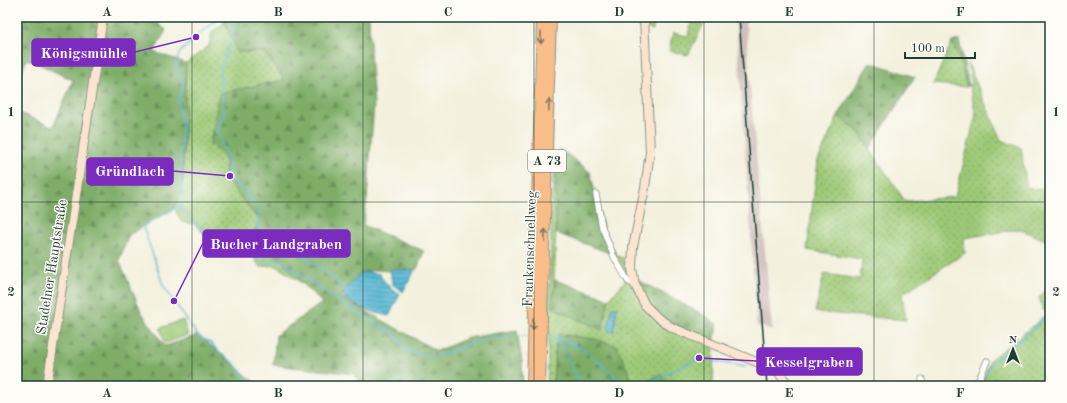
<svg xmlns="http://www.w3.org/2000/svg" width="1067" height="403" font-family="'Old Standard TT',serif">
  <defs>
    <pattern id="grass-dots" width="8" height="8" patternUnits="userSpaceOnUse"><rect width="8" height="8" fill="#9dc976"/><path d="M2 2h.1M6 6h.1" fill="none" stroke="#7fa462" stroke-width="1.8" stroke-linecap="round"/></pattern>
    <pattern id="forest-firs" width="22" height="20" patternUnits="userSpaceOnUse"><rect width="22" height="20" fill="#7ead67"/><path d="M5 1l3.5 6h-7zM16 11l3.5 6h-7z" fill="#678e56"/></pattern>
    <pattern id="water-rules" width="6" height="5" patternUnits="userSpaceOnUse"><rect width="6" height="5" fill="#56b7d4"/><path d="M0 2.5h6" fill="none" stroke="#4796ad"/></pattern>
  </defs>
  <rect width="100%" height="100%" fill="#fdfcf7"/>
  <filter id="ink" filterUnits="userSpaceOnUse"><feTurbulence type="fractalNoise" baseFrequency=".025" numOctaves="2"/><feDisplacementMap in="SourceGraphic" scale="8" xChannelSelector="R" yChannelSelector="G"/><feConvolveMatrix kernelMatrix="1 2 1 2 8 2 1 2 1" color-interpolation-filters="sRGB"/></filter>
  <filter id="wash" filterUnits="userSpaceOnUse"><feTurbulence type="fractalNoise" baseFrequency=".012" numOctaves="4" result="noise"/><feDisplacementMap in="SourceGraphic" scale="16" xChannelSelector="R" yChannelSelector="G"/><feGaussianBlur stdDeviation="0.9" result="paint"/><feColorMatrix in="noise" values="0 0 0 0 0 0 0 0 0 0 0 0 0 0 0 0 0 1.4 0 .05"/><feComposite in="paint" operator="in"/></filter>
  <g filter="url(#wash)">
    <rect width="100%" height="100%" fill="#f3f0dd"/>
    <!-- industrial -->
    <polygon fill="#cfc0bb" points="735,17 746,17 750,87 772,330 757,326 739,60"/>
    <!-- grass -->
    <g fill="url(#grass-dots)" stroke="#5e8355">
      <polygon points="17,17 30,17 26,19 17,56"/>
      <polygon points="635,17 654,17 653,30 637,26"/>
      <polygon points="692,17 707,17 688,55 669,51 673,33 688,36"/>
      <polygon points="225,22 237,52 265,52 285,80 220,93 211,143 225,158 225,178 258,219 255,234 306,286 275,265 260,267 242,240 231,236 211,241 194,224 182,222 174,208 182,192 183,180 186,63 209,46 212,32"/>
      <polygon points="952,42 959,58 967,87 933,84"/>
      <polygon points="967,61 1001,140 1021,148 1027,188 1050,190 1050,242 1019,229 964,238 965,253 902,294 906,320 815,312 824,274 860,279 862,259 807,250 818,160 838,116 856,129 905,201 955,197 976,114 969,85 972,84"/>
      <path d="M553 152H556C556 203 557 255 552 307L602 330 609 299 625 281 617 256 627 259 636 279 714 342 713 386H667L668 382 650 380 648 386H634L631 378 556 344 553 381 557 386H547Z"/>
      <polygon points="1050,286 1050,307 1048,310 1043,310 1039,297"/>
      <polygon points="1046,316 1050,316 1050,386 981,386 980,385 991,359"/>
    </g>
    <!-- forest -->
    <g fill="url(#forest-firs)" stroke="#4e754e">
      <polygon points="30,17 156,17 159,18 157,23 166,30 154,52 186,63 182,192 174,208 129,235 119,260 142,313 165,346 198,335 257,384 258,386 17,386 17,112 53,127 73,80 27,59 20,76 17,77 17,56 26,19"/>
      <polygon points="223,17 369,17 371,65 374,104 367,199 363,225 424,251 417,269 389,271 377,270 361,272 341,297 437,351 468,338 517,330 522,362 523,386 361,386 354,374 273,365 276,335 322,303 255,234 258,219 225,178 225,158 210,143 220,93 284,80 265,52 237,52"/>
      <polygon points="959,40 969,85 967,87 959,58 952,42"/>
      <polygon points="870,62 915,77 870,148 856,129 838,116"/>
      <polygon points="561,149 590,172 604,231 617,256 556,233 556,152"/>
      <polygon points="636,279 706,316 718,325 714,342 663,319 646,302"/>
      <polygon points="555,280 609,299 602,330 552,307"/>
      <polygon points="559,334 595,339 617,346 631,378 634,386 557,386 553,381 556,344"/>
      <polygon points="660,374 668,382 667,386 648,386 650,380"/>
    </g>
    <!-- pitch -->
    <polygon fill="#9dc976" stroke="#5e8355" points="183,320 188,335 165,343 160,328"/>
    <!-- water -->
    <g fill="url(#water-rules)" stroke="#3a7a84">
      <polygon points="390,269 415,270 403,292 392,284"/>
      <path d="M366 272 380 274 386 284 400 294 389 316C372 312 356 308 343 296L345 290 359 274Z"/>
      <polygon points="612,307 617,307 614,332 608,331"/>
    </g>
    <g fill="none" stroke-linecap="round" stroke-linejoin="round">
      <!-- stream -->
      <g stroke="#56b7d4" stroke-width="1.5">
        <polyline points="232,17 236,24 220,71 222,97 224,108 218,134 227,157 230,176 260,209 257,225 265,244 286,244 333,277 345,290"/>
        <polyline points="199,34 212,23 223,17"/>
        <path d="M191 42 180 52 176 63 183 85 178 99 182 126 180 179 183 195 180 208 202 229 213 235 231 231 243 236 260 261 269 262 278 259 344 305 375 323 396 334 404 349C412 351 423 356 431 356 444 356 455 348 466 345 486 339 507 336 527 336"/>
        <polyline points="180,206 143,226 163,285 174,301 198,336 211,343 220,353 233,362 248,380 247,386"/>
        <polyline points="1045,310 1050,304"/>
        <polyline points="549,336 563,340 584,350 626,386"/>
        <polyline points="555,339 566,354 581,386"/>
        <polyline points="641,386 699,358 745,367"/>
        <polyline points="980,386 991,364 1036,327 1042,317"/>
      </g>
    </g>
  </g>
  <g filter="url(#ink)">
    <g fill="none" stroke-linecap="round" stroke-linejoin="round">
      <defs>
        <g id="street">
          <polyline points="596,194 602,227 614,257 628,281 635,285"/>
          <polyline points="922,379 923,386"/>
          <polyline points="976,386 987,361"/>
        </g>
        <g id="secondary">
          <polyline points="644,17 650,152 645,188 633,247 632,268 635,285 645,305 658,318 673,328 776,370 790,386"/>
          <polyline points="47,386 103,17"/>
        </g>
        <g id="highway">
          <polyline points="532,386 542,17"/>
          <polyline points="540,386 551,17"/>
        </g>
      </defs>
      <!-- street casing -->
      <use href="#street" stroke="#899688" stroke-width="7"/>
      <!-- secondary casing -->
      <use href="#secondary" stroke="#899688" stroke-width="10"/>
      <!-- highway casing -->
      <use href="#highway" stroke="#899688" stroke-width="12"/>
      <!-- street -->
      <use href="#street" stroke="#fff" stroke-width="5.5"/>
      <!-- secondary -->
      <use href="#secondary" stroke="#fce5d0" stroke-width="8"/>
      <!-- highway -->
      <use href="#highway" stroke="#f8bd89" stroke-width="10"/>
      <!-- rail -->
      <polyline stroke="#1f3d34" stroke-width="1.5" points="739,17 767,386"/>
    </g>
    <!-- one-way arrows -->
    <defs><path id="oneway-shaft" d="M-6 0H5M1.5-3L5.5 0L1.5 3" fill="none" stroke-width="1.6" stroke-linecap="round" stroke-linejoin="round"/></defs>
    <g stroke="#81775a">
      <use href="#oneway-shaft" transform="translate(541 38) rotate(91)"/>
      <use href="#oneway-shaft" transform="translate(549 105) rotate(-88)"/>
      <use href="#oneway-shaft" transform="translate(545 235) rotate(-88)"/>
      <use href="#oneway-shaft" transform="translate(533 324) rotate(91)"/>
    </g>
  </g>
  <!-- grid -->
  <path fill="none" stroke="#1f3d34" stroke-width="1" stroke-opacity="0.55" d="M192 17V386M363 17V386M534 17V386M704 17V386M874 17V386M17 202H1050"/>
  <g text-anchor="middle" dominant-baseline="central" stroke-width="3" stroke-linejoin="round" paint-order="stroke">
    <!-- shield labels -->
    <rect fill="#fdfcf7" stroke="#62766e" stroke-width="1" x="528" y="150" width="38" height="22" rx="3"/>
    <g font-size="13" font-weight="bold" fill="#1f3d34">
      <text x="547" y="161">A 73</text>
    </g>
    <!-- street labels -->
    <g font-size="14" fill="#1f3d34" stroke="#fdfcf7">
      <text transform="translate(530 249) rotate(-88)">Frankenschnellweg</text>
      <text transform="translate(52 267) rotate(-81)">Stadelner Hauptstraße</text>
    </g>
  </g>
  <!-- callouts -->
  <path fill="none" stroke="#7b2cbf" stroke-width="1.5" d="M196 37L135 52M230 176L173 171M174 301L203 243M699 358L757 361"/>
  <g fill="#7b2cbf" stroke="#fdfcf7" stroke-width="1.5">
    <circle cx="196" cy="37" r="4"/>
    <circle cx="230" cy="176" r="4"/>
    <circle cx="174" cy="301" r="4"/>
    <circle cx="699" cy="358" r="4"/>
  </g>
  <g fill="#7b2cbf" stroke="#7b2cbf" stroke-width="1.5">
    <rect x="32" y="39" width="103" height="27" rx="4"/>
    <rect x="87" y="158" width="86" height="27" rx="4"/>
    <rect x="203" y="230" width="147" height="27" rx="4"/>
    <rect x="757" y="348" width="105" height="27" rx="4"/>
  </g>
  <g font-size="15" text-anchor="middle" font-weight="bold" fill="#fff">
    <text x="84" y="58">Königsmühle</text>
    <text x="130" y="176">Gründlach</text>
    <text x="276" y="249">Bucher Landgraben</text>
    <text x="809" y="367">Kesselgraben</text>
  </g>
  <!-- margin -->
  <rect width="1067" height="403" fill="none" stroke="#fdfcf7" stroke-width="44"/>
  <!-- north arrow -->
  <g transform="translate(1013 349)" stroke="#fdfcf7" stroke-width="3" paint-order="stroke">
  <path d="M0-3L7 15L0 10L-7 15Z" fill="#1f3d34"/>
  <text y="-6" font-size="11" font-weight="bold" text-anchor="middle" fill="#1f3d34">N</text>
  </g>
  <!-- scale -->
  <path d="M905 52v6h70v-6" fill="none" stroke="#1f3d34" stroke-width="2"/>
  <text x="911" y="52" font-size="12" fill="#1f3d34" stroke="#fdfcf7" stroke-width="3" paint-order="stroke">100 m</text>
  <rect x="22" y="22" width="1023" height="359" fill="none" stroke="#1f3d34" stroke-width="1.5"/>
  <g font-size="13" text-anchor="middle" font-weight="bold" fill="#1f3d34">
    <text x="107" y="16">A</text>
    <text x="278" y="16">B</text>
    <text x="448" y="16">C</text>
    <text x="619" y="16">D</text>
    <text x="789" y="16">E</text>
    <text x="960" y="16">F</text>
    <text x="11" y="116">1</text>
    <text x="1056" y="116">1</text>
    <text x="11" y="296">2</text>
    <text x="1056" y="296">2</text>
    <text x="107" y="397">A</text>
    <text x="278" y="397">B</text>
    <text x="448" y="397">C</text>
    <text x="619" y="397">D</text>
    <text x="789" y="397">E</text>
    <text x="960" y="397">F</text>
  </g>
</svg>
